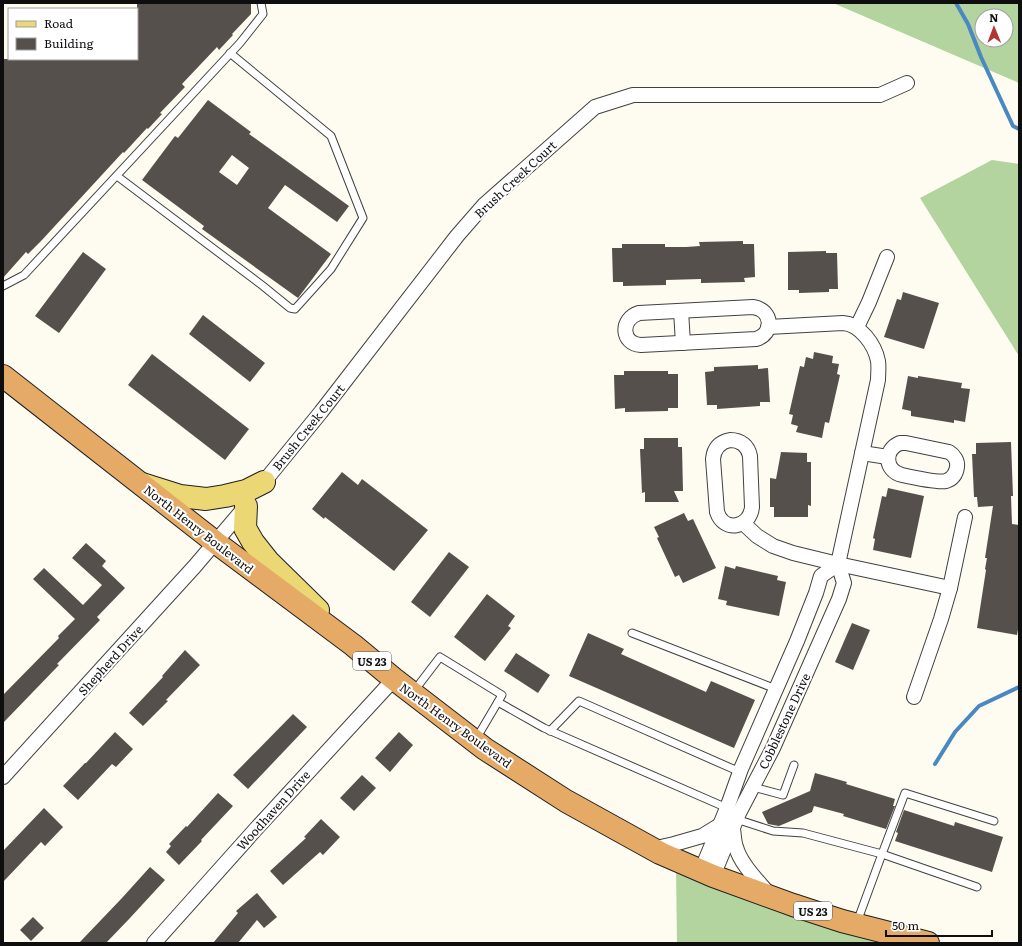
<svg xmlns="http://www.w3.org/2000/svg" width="1022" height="946" font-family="Literata,serif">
  <rect width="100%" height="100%" fill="#fefcf1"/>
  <!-- forest -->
  <g fill="#b3d49e" fill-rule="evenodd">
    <path d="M833 3H1019V83ZM982 16H1006V40H982Z"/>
    <polygon points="992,160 1019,164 1019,356 920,198"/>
    <polygon points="676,869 703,883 879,943 677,943"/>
  </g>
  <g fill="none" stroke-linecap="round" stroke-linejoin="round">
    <!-- stream -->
    <g stroke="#4988c0" stroke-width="4">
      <polyline points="956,3 968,24 981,57 1013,126 1019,129"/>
      <polyline points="935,764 955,732 979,706 1019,687"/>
    </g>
  </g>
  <!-- building -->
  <g fill="#56504c" fill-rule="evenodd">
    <polygon points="137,3 251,3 251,14 232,34 233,35 219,50 217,47 182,84 185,87 160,113 162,114 148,129 147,128 124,153 123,152 42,240 28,254 26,252 3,278 3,59 137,59"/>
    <path d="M208 100 251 132 249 134 349 206 337 222 285 185 268 208 331 254 298 298 202 229 204 226 142 180 175 136 178 138ZM232 155 249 168 237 185 219 172Z"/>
    <polygon points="743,241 743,244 754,244 755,277 744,278 745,282 701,283 701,279 666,280 666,285 623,286 623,282 613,282 612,248 622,248 622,244 665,244 665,247 686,247 700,246 699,242"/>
    <polygon points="826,251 826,253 837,253 838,289 829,289 829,292 799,293 799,290 788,290 788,252"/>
    <polygon points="83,252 106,269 59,333 35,316"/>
    <polygon points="903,292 939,303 924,349 884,337 897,299 901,300"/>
    <polygon points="203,315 265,363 250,382 189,334"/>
    <polygon points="814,352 833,356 832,363 839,364 837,374 840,375 829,423 825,422 822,438 796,432 798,426 791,424 793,415 789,414 800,366 804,367 806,357 813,359"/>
    <polygon points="152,354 249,429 225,460 128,385"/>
    <polygon points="758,365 758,369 768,368 770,402 760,402 760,406 717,409 717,405 707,405 705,372 714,371 714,367"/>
    <polygon points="624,371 668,371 668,374 678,374 678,408 668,408 668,411 625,412 625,408 615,409 614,375 624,375"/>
    <polygon points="908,376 918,378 918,376 962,383 961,388 970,389 965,422 954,420 954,423 911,416 911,411 902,409"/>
    <polygon points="644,438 678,438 678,447 682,447 683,491 674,491 679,502 645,502 645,492 642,493 640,449 644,449"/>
    <polygon points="1011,442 1013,496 1011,496 1012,524 1019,525 1019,624 1017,635 977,628 986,570 985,569 987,558 985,558 993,506 978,507 977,497 974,497 972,454 976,454 976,443"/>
    <polygon points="781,452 807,453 807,462 811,462 811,506 808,505 808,517 774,517 774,507 770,507 770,478 776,479"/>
    <polygon points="342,472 358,485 362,479 428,530 394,571 325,517 324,519 312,509"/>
    <polygon points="888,488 924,496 911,558 873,550 875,539 873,538 882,496 886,497"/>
    <polygon points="684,513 688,521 693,519 716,568 683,583 679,575 675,577 657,538 659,537 654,527"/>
    <polygon points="86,543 106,561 102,566 125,588 97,617 100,620 57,664 59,665 3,723 3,695 59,638 58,636 75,619 33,579 44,568 83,605 102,585 72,558"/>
    <polygon points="449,552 469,567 430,617 411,602"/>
    <polygon points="725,566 735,569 736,566 778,576 777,580 786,582 779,616 726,605 727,601 718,599"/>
    <polygon points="487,594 515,616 508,626 511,628 485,661 454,637"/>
    <polygon points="852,623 870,630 853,670 835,662"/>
    <polygon points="588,633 624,649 621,654 706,692 711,681 755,700 734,748 569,676"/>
    <polygon points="185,650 200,665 166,700 168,701 143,726 129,713 163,677 162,676"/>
    <polygon points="516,653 550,675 538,693 504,671"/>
    <polygon points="293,714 307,727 248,789 233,775"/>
    <polygon points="115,732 133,749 116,767 112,764 78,800 63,786 85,763 86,763"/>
    <polygon points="399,732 413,745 390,772 375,758"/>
    <polygon points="815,773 847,782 846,784 895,799 893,806 895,806 886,829 843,816 844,814 814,806 812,812 779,826 768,824 762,812 810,791"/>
    <polygon points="362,775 376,788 354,811 340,798"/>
    <polygon points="218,793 233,806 201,840 202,841 179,865 166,852 171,846 169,844 186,826 187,827"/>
    <polygon points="44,808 63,827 45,846 41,842 3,882 3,851"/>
    <polygon points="904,810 954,826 955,822 1003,837 992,872 895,841 898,833 896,832"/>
    <polygon points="321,819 340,837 323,855 320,852 283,885 270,871 306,838 304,837"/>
    <polygon points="150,867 165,880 130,918 106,943 79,943 122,898"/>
    <polygon points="257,893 277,917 264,928 257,920 238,943 213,943 238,913 236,911"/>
    <polygon points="33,917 44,928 31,941 20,930"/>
  </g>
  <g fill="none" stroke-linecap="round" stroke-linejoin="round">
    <defs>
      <g id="lane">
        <polyline points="117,176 263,286 290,308 295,309 331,269 363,218 331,136 230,53"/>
        <polyline points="3,286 24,275 240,43 263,14 261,3"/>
        <polyline points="632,633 776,689"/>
        <polyline points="414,691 440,657 502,695 476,739"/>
        <polyline points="498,702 544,728 727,808"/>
        <polyline points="550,731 579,701 740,772"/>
        <polyline points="753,787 783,795 794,765"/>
        <polyline points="736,819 773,831 803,833 882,854 977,887"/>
        <polyline points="857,922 882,854 905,793 994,821"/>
      </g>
      <g id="street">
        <path d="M753 307C773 310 774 334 756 339L641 345C621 344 620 319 639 313Z"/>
        <polyline points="681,311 683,343"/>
        <polyline points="857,327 869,302 887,257"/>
        <path d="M730 440C741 440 748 446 750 456L752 507C750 528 724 533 717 512L713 459C714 448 720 442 730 440Z"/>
        <path d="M900 443H906L949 452C954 455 958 461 957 467 956 474 952 479 946 481 938 483 911 477 902 475 885 471 883 450 900 443Z"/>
        <polyline points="862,453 888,457"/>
        <polyline points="259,488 321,412 457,236 484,205 595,107 633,95 880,95 907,83"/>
        <polyline points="743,523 757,536 773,546 793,553 838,564 950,588"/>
        <polyline points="914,697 941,619 950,588 965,517"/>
        <polyline points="3,777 195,566 247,505"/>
        <path d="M733 829C734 835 734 842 736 847 740 863 758 881 768 893"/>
        <polyline points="652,849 674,844 702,836 720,825"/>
        <polyline points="701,871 727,808 741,769 797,641 816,593 821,576 838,564"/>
        <path d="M713 876 739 813 773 748 839 599 844 583 838 564 878 380C878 374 879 367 878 361 875 345 860 324 843 323L768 327"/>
        <polyline points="154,943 255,830 394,679"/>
      </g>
      <g id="primary">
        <polyline points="142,484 180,496 206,499 225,496 246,491 264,482"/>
        <polyline points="246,506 245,528 253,542 268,561 318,610"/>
      </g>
      <polyline id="highway" points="3,376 215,542 353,645 394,679 485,749 566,801 660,853 713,876 793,905 842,921 928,943"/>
    </defs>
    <!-- lane casing -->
    <use href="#lane" stroke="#414141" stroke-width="9"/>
    <!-- street casing -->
    <use href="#street" stroke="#414141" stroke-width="16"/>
    <!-- primary casing -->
    <use href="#primary" stroke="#1f1f1f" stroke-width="24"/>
    <!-- highway casing -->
    <use href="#highway" stroke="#1f1f1f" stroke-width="24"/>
    <!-- lane -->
    <use href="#lane" stroke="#fff" stroke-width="7"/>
    <!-- street -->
    <use href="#street" stroke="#fff" stroke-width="14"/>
    <!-- primary -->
    <use href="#primary" stroke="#ebd774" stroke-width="22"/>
    <!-- highway -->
    <use href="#highway" stroke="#e6aa67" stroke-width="22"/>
  </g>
  <g text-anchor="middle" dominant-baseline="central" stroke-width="4" stroke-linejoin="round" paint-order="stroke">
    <!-- shield labels -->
    <g fill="#fff" stroke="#565656" stroke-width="1">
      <rect x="353" y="652" width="38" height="18" rx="3"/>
      <rect x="794" y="902" width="38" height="18" rx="3"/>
    </g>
    <g font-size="11" font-weight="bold" fill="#0e0e0e">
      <text x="372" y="661">US 23</text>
      <text x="813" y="911">US 23</text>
    </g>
    <!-- street labels -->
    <g font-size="12" fill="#0e0e0e" stroke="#fff">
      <text transform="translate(515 179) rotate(-43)">Brush Creek Court</text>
      <text transform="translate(308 427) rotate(-51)">Brush Creek Court</text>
      <text transform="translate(199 529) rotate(38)">North Henry Boulevard</text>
      <text transform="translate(110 660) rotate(-48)">Shepherd Drive</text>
      <text transform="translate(784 721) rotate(-65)">Cobblestone Drive</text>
      <text transform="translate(456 725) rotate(36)">North Henry Boulevard</text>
      <text transform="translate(273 810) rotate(-48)">Woodhaven Drive</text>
    </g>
  </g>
  <!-- border -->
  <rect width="1022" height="946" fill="none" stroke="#0e0e0e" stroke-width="8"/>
  <!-- legend -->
  <rect x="8" y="8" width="130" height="52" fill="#ffffff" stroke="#9f9f9f"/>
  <rect x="16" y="21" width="20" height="6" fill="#ebd774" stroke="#9f9f9f"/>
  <text x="44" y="28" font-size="12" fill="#0e0e0e">Road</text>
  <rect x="16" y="38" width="20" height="12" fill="#56504c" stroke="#9f9f9f"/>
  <text x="44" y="48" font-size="12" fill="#0e0e0e">Building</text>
  <!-- north arrow -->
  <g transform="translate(994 28) rotate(359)"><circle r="19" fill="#ffffff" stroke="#9f9f9f"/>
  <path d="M0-3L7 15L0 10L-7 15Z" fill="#b13734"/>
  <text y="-6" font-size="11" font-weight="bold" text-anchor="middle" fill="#0e0e0e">N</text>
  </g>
  <!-- scale -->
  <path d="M886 930v6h106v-6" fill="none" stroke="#0e0e0e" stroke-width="2"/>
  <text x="892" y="930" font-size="12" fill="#0e0e0e" stroke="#ffffff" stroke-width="3" paint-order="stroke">50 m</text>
</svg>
